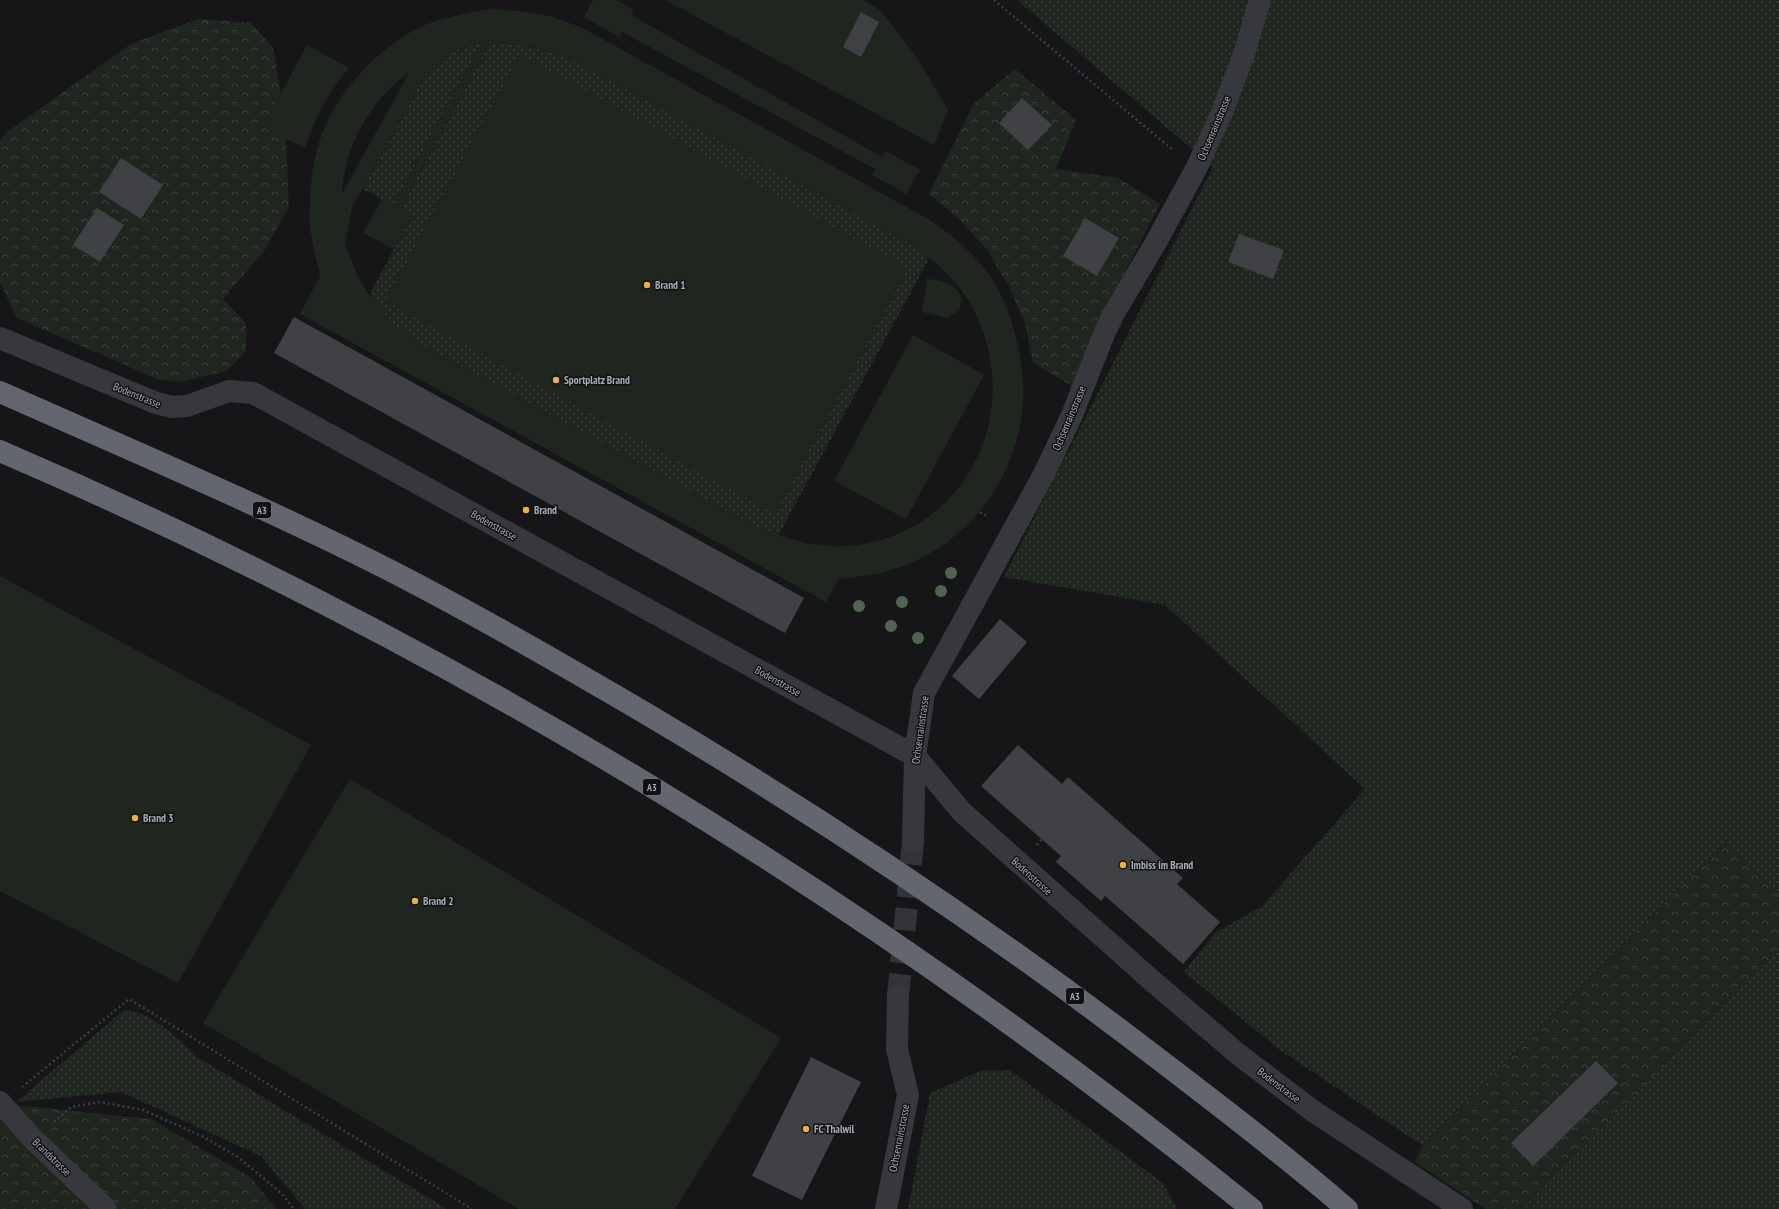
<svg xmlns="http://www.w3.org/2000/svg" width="1779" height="1209" font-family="'PT Sans Narrow',sans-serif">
  <defs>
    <pattern id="grass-dots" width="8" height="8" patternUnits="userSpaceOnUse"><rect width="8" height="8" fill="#1e261f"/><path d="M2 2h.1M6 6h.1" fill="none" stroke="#3c433d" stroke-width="1.8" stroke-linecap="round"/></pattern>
    <pattern id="forest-crowns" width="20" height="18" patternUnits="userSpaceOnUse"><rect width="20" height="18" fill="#1e261f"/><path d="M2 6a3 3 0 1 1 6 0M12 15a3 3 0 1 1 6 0" fill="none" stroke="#3c433d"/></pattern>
  </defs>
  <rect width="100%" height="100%" fill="#161618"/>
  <!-- grass -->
  <g fill="url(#grass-dots)">
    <polygon points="1017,0 1779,0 1779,1209 1486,1209 1415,1162 1423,1146 1280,1050 1184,972 1215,933 1262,906 1365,789 1165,605 1004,577 1213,167"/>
    <path d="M490 42C519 43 543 49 570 59L912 245 930 257 778 536 757 527 417 342 396 326 369 295 412 216 400 210Z"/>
    <path d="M481 43 393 206 363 189 426 74C445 53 454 49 481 43Z"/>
    <path d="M124 1010C150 1010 180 1040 197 1057L447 1209H305L261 1156 121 1092 16 1102Z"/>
    <polygon points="1010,1070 1163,1183 1177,1209 908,1209 930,1093 980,1071"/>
  </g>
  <!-- forest -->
  <g fill="url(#forest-crowns)">
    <polygon points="198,19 251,23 273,48 281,93 263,127 286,138 289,207 264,251 223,299 246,323 246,351 227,371 179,382 157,379 17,318 0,283 0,140 7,132 131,44"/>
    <polygon points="1015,69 1076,120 1056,169 1118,178 1160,204 1112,297 1072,386 1033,363 1025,323 1008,285 988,251 959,219 929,194 974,103"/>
    <polygon points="1725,843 1779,895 1779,950 1523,1209 1486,1209 1415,1162 1423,1146"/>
    <polygon points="0,1099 4,1104 151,1119 250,1177 277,1209 0,1209"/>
  </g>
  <!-- garden -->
  <g fill="#1e261f" fill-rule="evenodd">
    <polygon points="593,0 616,0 634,10 631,15 882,157 886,151 920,170 906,194 872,175 875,169 622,32 619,37 584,17"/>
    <polygon points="665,0 864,0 881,11 918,59 948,110 934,145"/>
    <path d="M489 9 520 11 550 16 583 28 930 220C952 235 968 248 984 268 1004 292 1015 327 1020 357 1026 391 1024 420 1013 452 992 513 941 560 877 574 864 576 851 577 838 579L826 602 300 314 320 276C316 257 311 239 309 220 309 213 310 205 310 198 311 173 316 145 327 122 345 83 385 42 425 25 445 17 468 13 489 9ZM490 42C519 42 544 49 570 59L912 245C935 261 957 280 971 305 1012 379 994 472 924 520 898 537 864 548 832 546 805 545 782 537 757 527L417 342 396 326 369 295 358 277 345 243 352 208 426 74C443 55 456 48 481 43L394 205 382 199 363 233 394 249 412 216 400 209ZM409 73 343 192 342 193C345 146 370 100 409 73Z"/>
    <path d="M307 45 349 68C326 96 317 114 305 148L263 127Z"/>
    <polygon points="520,54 908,268 775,514 385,301"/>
    <path d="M927 279C946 281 952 282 962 298L960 310 948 318 922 312Z"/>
    <polygon points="913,335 984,375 906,519 834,481"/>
    <polygon points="0,576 311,745 178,983 0,891"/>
    <polygon points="350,779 781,1038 675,1209 519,1209 203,1023"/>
  </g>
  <!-- building -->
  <g fill="#404145">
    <polygon points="861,12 879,22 861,57 843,47"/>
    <polygon points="1022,98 1052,125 1028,150 999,123"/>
    <polygon points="121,158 163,185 141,219 99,192"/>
    <polygon points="97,208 124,225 100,262 73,245"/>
    <polygon points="1085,218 1119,238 1097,276 1063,256"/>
    <polygon points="1239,234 1284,250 1273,279 1228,262"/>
    <polygon points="294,317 804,598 785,633 274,353"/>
    <polygon points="1000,619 1027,642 979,699 952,676"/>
    <polygon points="1018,745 1062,784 1068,777 1183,878 1177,884 1220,922 1183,964 1105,896 1101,901 1056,862 1061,856 981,786"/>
    <polygon points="811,1057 861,1082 802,1200 752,1176"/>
    <polygon points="1596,1061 1618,1083 1533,1166 1511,1143"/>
  </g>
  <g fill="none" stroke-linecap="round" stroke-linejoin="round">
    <!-- street-tunnel -->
    <polyline stroke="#333438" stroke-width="22" stroke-dasharray="22 11" stroke-linecap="butt" points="898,996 913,842"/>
    <!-- path -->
    <g stroke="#3d3f44" stroke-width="2.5" stroke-dasharray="2 3" stroke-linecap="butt">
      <polyline points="994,0 1174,151"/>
      <polyline points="980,512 989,517"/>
      <polyline points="1037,845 1042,839"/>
      <polyline points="22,1087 129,999 472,1209"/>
      <polyline points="54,1122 71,1107 100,1102 143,1110 202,1136 238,1157 281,1193 294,1209"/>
    </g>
    <!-- street -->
    <g stroke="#37383d" stroke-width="22">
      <polyline points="0,338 156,403 172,407 187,406 229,391 253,393 915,756 962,812 1157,985 1238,1054 1313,1111 1462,1209"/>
      <polyline points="913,842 915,756 924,693 1044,474 1072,415 1104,334 1113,315 1156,242 1196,169 1221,115 1244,54 1260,0"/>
      <polyline points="0,1102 33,1139 106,1209"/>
      <polyline points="886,1209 908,1095 897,1049 898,996"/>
    </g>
    <!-- highway -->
    <g stroke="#63666e" stroke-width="22">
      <path d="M0 392C133 451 268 508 397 574 480 617 560 663 640 710 816 814 986 927 1148 1051 1215 1102 1283 1154 1347 1209"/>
      <path d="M0 451C450 644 871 901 1252 1209"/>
    </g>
  </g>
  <!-- trees -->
  <g fill="#506452">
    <circle cx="951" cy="573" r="6"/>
    <circle cx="941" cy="591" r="6"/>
    <circle cx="902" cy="602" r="6"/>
    <circle cx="859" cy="606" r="6"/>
    <circle cx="891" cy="626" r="6"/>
    <circle cx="918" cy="638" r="6"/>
  </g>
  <!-- markers -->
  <g fill="#f2b134" stroke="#111113" stroke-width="1.5">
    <circle cx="647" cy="285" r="4"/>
    <circle cx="556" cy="380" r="4"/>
    <circle cx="526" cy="510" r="4"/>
    <circle cx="135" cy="818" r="4"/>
    <circle cx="1123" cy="865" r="4"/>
    <circle cx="415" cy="901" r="4"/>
    <circle cx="806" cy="1129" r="4"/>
  </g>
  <g text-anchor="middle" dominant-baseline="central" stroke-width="3" stroke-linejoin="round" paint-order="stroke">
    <!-- shield labels -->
    <g fill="#111113" stroke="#7b7e86" stroke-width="1">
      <rect x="253" y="502" width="18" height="16" rx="3"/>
      <rect x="643" y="779" width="18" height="16" rx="3"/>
      <rect x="1066" y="988" width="18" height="16" rx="3"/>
    </g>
    <g font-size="10" font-weight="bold" fill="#a8adb8">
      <text x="262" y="510">A3</text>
      <text x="652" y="787">A3</text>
      <text x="1075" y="996">A3</text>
    </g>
    <!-- street labels -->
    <g font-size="11" fill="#a8adb8" stroke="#111113">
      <text transform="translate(1214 128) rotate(-67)">Ochsenrainstrasse</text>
      <text transform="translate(137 395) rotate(22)">Bodenstrasse</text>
      <text transform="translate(1069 418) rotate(-67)">Ochsenrainstrasse</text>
      <text transform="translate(494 525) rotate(29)">Bodenstrasse</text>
      <text transform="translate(778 681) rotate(29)">Bodenstrasse</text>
      <text transform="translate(920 730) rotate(-82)">Ochsenrainstrasse</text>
      <text transform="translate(1032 876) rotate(42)">Bodenstrasse</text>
      <text transform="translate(1279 1085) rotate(37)">Bodenstrasse</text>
      <text transform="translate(899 1138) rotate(-79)">Ochsenrainstrasse</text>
      <text transform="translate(52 1157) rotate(44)">Brandstrasse</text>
    </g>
    <!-- poi labels -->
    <g font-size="11" font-weight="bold" fill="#a8adb8" stroke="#111113" text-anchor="start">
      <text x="655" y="285">Brand 1</text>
      <text x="564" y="380">Sportplatz Brand</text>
      <text x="534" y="510">Brand</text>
      <text x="143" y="818">Brand 3</text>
      <text x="1131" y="865">Imbiss im Brand</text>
      <text x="423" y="901">Brand 2</text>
      <text x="814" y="1129">FC Thalwil</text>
    </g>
  </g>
</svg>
